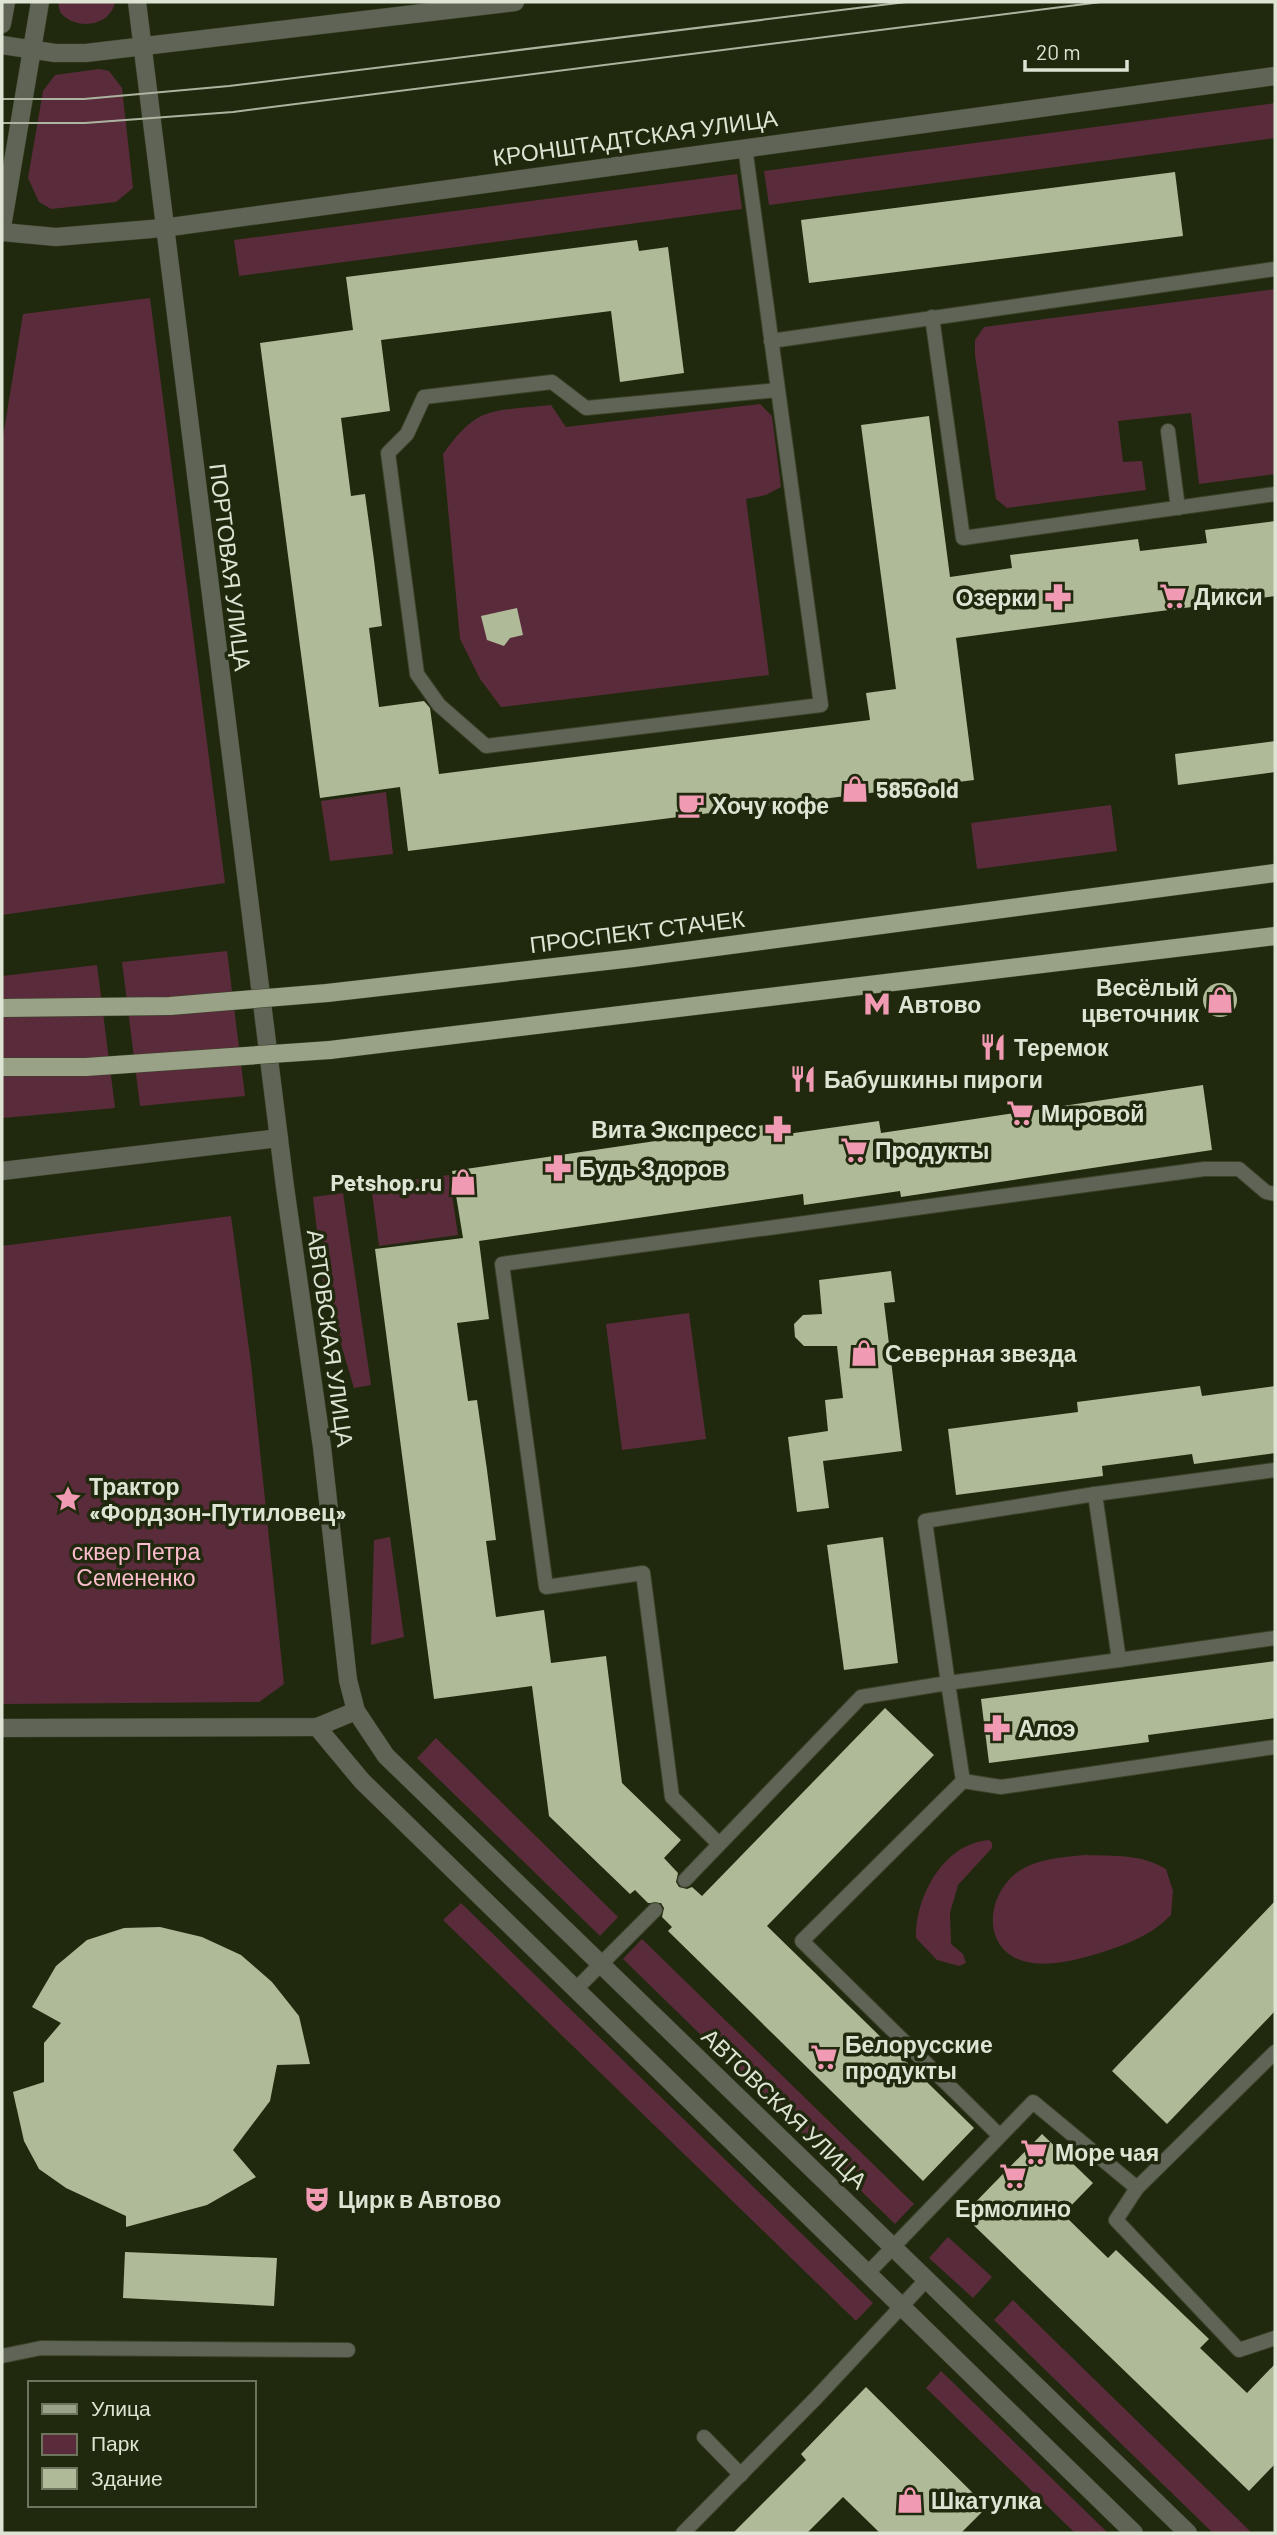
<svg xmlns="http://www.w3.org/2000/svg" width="1277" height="2535" font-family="Barlow,sans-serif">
  <rect width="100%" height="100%" fill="#20290d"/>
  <!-- green -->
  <g fill="#5a2c3b">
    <path d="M58 2H115C110 27 75 31 60 12Z"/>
    <polygon points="99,69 109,71 122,88 133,188 116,202 51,209 39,202 28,178 43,91 55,75"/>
    <polygon points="1275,103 1275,138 769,205 764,171"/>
    <polygon points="737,174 742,209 239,276 234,240"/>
    <polygon points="1275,289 1275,474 1199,484 1191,413 1118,421 1123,462 1142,461 1146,490 1007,508 996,499 975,355 975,340 984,327"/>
    <polygon points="150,298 225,883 2,915 2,443 23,314"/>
    <path d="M760 404 772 416 781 487 766 495 746 499 769 675 501 707 480 679 460 639 443 454C479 403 493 412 551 405L566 427Z"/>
    <polygon points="386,792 393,854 330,861 321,801"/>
    <polygon points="1111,805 1117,851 977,869 971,823"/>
    <polygon points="227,951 245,1096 140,1106 122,962"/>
    <polygon points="97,965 115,1108 2,1118 2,976"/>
    <polygon points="449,1175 458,1235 379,1246 371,1185"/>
    <polygon points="343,1193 371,1385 354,1388 323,1284 313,1197"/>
    <polygon points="231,1216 251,1364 284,1684 259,1702 2,1704 2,1246"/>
    <polygon points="689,1313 706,1439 622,1450 606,1324"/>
    <polygon points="390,1537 404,1637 371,1645 374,1540"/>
    <polygon points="436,1738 618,1917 600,1936 417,1758"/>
    <path d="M989 1840 992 1843V1848L958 1885 950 1913 951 1944 963 1954 966 1963 959 1966 937 1960 916 1938C915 1897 944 1843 989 1840Z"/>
    <path d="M1086 1855C1114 1856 1142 1854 1166 1869L1173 1891 1171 1915C1151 1935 1132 1942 1106 1951 1084 1958 1057 1966 1033 1963 984 1957 982 1902 1015 1874 1033 1859 1063 1857 1086 1855Z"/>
    <polygon points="461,1903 873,2303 856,2321 443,1920"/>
    <polygon points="642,1939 914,2204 895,2224 623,1959"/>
    <polygon points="948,2237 992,2277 973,2298 929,2258"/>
    <polygon points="1013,2300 1252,2533 1213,2533 994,2320"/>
    <polygon points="941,2371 1108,2533 1075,2533 926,2388"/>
  </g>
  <!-- building -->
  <g fill="#afba99">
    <polygon points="1175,172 1183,236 809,283 801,220"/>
    <polygon points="637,240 639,251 668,247 684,373 620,382 611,311 381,340 390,411 341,418 351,496 365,494 374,560 382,626 369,628 379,707 424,701 430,708 439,774 870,720 866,693 896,689 861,425 929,416 950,577 1012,568 1010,555 1138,539 1140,551 1207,543 1205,530 1275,521 1275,596 956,638 974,780 408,851 400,787 320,798 260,343 353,330 346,277"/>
    <polygon points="517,608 523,635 510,638 504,646 487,640 481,616"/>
    <polygon points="1275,741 1275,772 1178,785 1175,754"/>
    <circle cx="1220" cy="1000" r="17"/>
    <polygon points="1203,1085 1212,1150 901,1197 900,1191 804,1205 803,1194 479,1241 489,1319 457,1323 468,1401 477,1400 487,1470 496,1540 486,1541 496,1617 544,1610 551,1663 606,1656 622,1783 681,1840 664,1858 678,1873 676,1882 679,1887 687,1889 692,1887 702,1896 885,1708 934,1755 767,1926 974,2128 923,2181 668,1931 672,1927 662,1917 664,1908 661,1903 648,1903 635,1890 630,1894 549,1816 532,1686 434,1699 375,1249 463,1238 452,1171 785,1122 787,1134 879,1121 881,1133"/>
    <polygon points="891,1271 895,1302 884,1303 902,1451 823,1461 829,1508 797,1512 788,1437 828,1431 825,1400 843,1398 837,1346 804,1346 795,1337 794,1324 803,1315 822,1314 819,1280"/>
    <polygon points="1200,1386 1202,1396 1275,1386 1275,1453 1194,1464 1192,1454 1102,1466 1103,1476 956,1495 948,1429 1078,1412 1077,1402"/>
    <polygon points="883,1537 898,1663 844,1670 827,1545"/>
    <polygon points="1275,1661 1275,1718 1148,1735 1149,1742 989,1763 981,1699"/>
    <polygon points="1275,1901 1275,2011 1167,2124 1112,2071"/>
    <polygon points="160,1927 202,1937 241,1955 272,1982 299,2016 310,2064 277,2065 270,2101 233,2150 256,2177 207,2205 126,2227 126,2216 66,2188 39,2169 24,2141 13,2092 44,2082 44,2043 61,2023 32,2007 56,1966 87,1940 124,1928"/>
    <polygon points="1042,2134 1093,2183 1063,2214 1108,2258 1116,2250 1209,2339 1200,2348 1247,2393 1275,2364 1275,2464 1249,2491 963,2215"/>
    <polygon points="125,2252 277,2258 274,2306 123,2298"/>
    <polygon points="866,2387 987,2507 961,2533 880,2533 843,2497 807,2533 733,2533 806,2460 801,2454"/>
  </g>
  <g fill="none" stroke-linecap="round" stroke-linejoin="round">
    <defs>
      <g id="service">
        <polyline points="745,147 821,705 486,746 439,705 417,674 388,453 407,434 424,397 552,382 586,408 778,390"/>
        <polyline points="932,317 963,538 1275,494"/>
        <polyline points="771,341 1275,269"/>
        <polyline points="1168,431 1178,508"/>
        <polyline points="1275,1470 1095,1494 1119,1660 1275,1638"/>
        <polyline points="1095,1494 925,1521 948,1683 1119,1660"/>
        <polyline points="963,1781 1001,1787 1275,1747"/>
        <polyline points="719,1844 672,1797 643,1573 546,1587 502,1264 1204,1169 1239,1169 1266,1192 1275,1194"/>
        <polyline points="685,1880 861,1697 948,1683 963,1781 802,1941 999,2135"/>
        <polyline points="575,1990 655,1910"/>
        <polyline points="1137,2188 1116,2220 1239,2350 1275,2338"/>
        <polyline points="867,2274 1033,2102 1137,2188 1275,2052"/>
        <polyline points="2,2356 41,2348 348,2350"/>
        <polyline points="704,2437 741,2475"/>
        <polyline points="683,2533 817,2397 927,2279"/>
      </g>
      <g id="minor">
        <polyline points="137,2 285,1187 322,1447 348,1680 356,1711 386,1756 1188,2533"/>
        <polyline points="2,24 6,2"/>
        <polyline points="2,45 55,53 86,53 515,2"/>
        <polyline points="2,227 40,2"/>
        <polyline points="2,232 56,237 163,228 1275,76"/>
        <polyline points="2,1171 279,1138"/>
        <polyline points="317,1727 362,1781 1134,2533"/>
        <polyline points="2,1728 317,1727 356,1711"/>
      </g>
      <g id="primary">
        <polyline points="327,993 633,958 1275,873"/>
        <polyline points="330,1050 1275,936"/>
      </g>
    </defs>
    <!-- service casing -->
    <use href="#service" stroke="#3a4329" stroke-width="16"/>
    <!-- minor casing -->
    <use href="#minor" stroke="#3a4329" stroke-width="19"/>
    <!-- primary casing -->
    <use href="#primary" stroke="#3a4329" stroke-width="19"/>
    <!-- service -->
    <use href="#service" stroke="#5f6456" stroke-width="14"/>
    <!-- minor -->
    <use href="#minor" stroke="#5f6456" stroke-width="18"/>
    <!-- primary -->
    <use href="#primary" stroke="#99a287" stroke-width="18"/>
    <!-- tram -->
    <g stroke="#acb4a0" stroke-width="2">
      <polyline points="2,99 84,99 229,86 906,2"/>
      <polyline points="2,123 85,123 233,112 1101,2"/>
    </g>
    <defs>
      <g id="primary-bridge">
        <polyline points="2,1008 170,1006 327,993"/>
        <polyline points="2,1067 86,1067 330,1050"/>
      </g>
    </defs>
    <!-- primary-bridge casing -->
    <use href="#primary-bridge" stroke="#3a4329" stroke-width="19" stroke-linecap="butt"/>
    <!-- primary-bridge -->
    <use href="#primary-bridge" stroke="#99a287" stroke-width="18"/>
  </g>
  <!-- icons -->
  <defs>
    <symbol id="supermarket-bare" viewBox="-9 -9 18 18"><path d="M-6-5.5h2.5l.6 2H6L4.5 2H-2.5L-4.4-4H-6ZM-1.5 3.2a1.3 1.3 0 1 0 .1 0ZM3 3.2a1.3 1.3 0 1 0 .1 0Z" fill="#f19ab3" stroke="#20290d" stroke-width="2.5" paint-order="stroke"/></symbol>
    <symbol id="pharmacy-bare" viewBox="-9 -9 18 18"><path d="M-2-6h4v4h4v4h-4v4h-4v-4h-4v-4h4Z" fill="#f19ab3" stroke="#20290d" stroke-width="2.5" paint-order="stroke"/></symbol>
    <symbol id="shop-bare" viewBox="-9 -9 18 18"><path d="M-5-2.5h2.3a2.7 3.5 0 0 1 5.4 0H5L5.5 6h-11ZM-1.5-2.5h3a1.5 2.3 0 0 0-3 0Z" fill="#f19ab3" stroke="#20290d" stroke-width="2.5" paint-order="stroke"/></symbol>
    <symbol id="cafe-bare" viewBox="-9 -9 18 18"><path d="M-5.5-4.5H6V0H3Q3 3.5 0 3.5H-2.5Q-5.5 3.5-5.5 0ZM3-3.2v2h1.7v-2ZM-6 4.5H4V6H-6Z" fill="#f19ab3" stroke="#20290d" stroke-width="2.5" paint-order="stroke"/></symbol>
    <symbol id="metro-bare" viewBox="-9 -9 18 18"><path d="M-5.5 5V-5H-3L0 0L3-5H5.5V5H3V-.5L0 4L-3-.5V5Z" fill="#f19ab3" stroke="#20290d" stroke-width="2.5" paint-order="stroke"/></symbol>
    <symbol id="restaurant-bare" viewBox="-9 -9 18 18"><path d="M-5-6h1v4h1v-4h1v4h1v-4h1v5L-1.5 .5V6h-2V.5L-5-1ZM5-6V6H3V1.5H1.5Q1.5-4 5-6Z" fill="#f19ab3" stroke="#20290d" stroke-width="2.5" paint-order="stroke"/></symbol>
    <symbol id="sight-bare" viewBox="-9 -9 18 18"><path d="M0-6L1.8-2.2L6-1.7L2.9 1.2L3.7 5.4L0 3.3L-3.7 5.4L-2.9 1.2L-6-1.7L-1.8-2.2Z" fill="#f19ab3" stroke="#20290d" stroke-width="2.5" paint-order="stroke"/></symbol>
    <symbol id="theatre-bare" viewBox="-9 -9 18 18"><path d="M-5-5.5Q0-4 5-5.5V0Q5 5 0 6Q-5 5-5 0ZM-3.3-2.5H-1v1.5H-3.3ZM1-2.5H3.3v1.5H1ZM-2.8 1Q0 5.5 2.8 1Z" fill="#f19ab3" stroke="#20290d" stroke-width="2.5" paint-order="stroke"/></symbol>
  </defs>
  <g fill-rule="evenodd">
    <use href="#supermarket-bare" x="1154" y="577" width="38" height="38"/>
    <use href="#pharmacy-bare" x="1039" y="578" width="38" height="38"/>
    <use href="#shop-bare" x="836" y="770" width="38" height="38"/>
    <use href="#cafe-bare" x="672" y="786" width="38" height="38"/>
    <use href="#shop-bare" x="1201" y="981" width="38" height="38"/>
    <use href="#metro-bare" x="858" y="985" width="38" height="38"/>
    <use href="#restaurant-bare" x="974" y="1028" width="38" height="38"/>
    <use href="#restaurant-bare" x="784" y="1060" width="38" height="38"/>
    <use href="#supermarket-bare" x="1001" y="1094" width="38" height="38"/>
    <use href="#pharmacy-bare" x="759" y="1110" width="38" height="38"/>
    <use href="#supermarket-bare" x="835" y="1131" width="38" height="38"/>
    <use href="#pharmacy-bare" x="539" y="1149" width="38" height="38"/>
    <use href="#shop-bare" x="444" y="1163" width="38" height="38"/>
    <use href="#shop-bare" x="845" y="1334" width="38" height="38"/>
    <use href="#sight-bare" x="49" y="1480" width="38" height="38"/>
    <use href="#pharmacy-bare" x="978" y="1709" width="38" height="38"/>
    <use href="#supermarket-bare" x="805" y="2038" width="38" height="38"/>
    <use href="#supermarket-bare" x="1015" y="2133" width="38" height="38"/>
    <use href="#supermarket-bare" x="994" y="2157" width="38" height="38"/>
    <use href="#theatre-bare" x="298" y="2180" width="38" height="38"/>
    <use href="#shop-bare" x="891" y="2481" width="38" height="38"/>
  </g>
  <g text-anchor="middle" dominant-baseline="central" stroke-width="7" stroke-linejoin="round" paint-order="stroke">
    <!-- street labels -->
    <g font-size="23" fill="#dde4d3" stroke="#20290d">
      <text transform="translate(635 137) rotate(-8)">КРОНШТАДТСКАЯ УЛИЦА</text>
      <text transform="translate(231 567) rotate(83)">ПОРТОВАЯ УЛИЦА</text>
      <text transform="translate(637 931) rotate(-7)">ПРОСПЕКТ СТАЧЕК</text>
      <text transform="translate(331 1338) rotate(82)">АВТОВСКАЯ УЛИЦА</text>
      <text transform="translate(785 2108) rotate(44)">АВТОВСКАЯ УЛИЦА</text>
    </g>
    <!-- poi labels -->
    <g font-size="23" font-weight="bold" fill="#dde4d3" stroke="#20290d" text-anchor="start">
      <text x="1194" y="596">Дикси</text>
      <text x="1037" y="597" text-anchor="end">Озерки</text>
      <text x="876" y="789">585Gold</text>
      <text x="712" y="805">Хочу кофе</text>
      <text x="1199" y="987" text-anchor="end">Весёлый<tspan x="1199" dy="26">цветочник</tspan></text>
      <text x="898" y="1004">Автово</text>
      <text x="1014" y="1047">Теремок</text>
      <text x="824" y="1079">Бабушкины пироги</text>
      <text x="1041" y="1113">Мировой</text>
      <text x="757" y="1129" text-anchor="end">Вита Экспресс</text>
      <text x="875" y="1150">Продукты</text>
      <text x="579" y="1168">Будь Здоров</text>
      <text x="442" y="1182" text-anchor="end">Petshop.ru</text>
      <text x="885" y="1353">Северная звезда</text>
      <text x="89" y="1486">Трактор<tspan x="89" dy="26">«Фордзон-Путиловец»</tspan></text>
      <text x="1018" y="1728">Алоэ</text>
      <text x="845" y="2044">Белорусские<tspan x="845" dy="26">продукты</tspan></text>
      <text x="1055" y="2152">Море чая</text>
      <text x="338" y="2199">Цирк в Автово</text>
      <text x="1013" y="2208" text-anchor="middle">Ермолино</text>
      <text x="931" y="2500">Шкатулка</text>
    </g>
    <!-- park labels -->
    <g font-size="23" fill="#fcbdce" stroke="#20290d">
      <text x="136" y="1551">сквер Петра<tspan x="136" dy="26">Семененко</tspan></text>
    </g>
  </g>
  <!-- border -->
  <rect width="1277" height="2535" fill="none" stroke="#dde4d3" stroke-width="7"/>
  <!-- legend -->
  <rect x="28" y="2381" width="228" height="126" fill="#20290d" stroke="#6c745c" stroke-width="2"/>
  <rect x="42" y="2404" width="35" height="10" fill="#99a287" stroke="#6c745c" stroke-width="2"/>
  <text x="91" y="2416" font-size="21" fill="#dde4d3">Улица</text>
  <rect x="42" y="2434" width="35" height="21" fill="#5a2c3b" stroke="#6c745c" stroke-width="2"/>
  <text x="91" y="2451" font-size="21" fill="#dde4d3">Парк</text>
  <rect x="42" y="2468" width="35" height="21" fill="#afba99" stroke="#6c745c" stroke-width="2"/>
  <text x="91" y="2486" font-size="21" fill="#dde4d3">Здание</text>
  <!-- scale -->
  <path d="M1025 60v10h102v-10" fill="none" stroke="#dde4d3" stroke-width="3.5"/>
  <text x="1036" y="60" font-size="21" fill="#dde4d3" stroke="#20290d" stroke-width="5" paint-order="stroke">20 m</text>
</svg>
